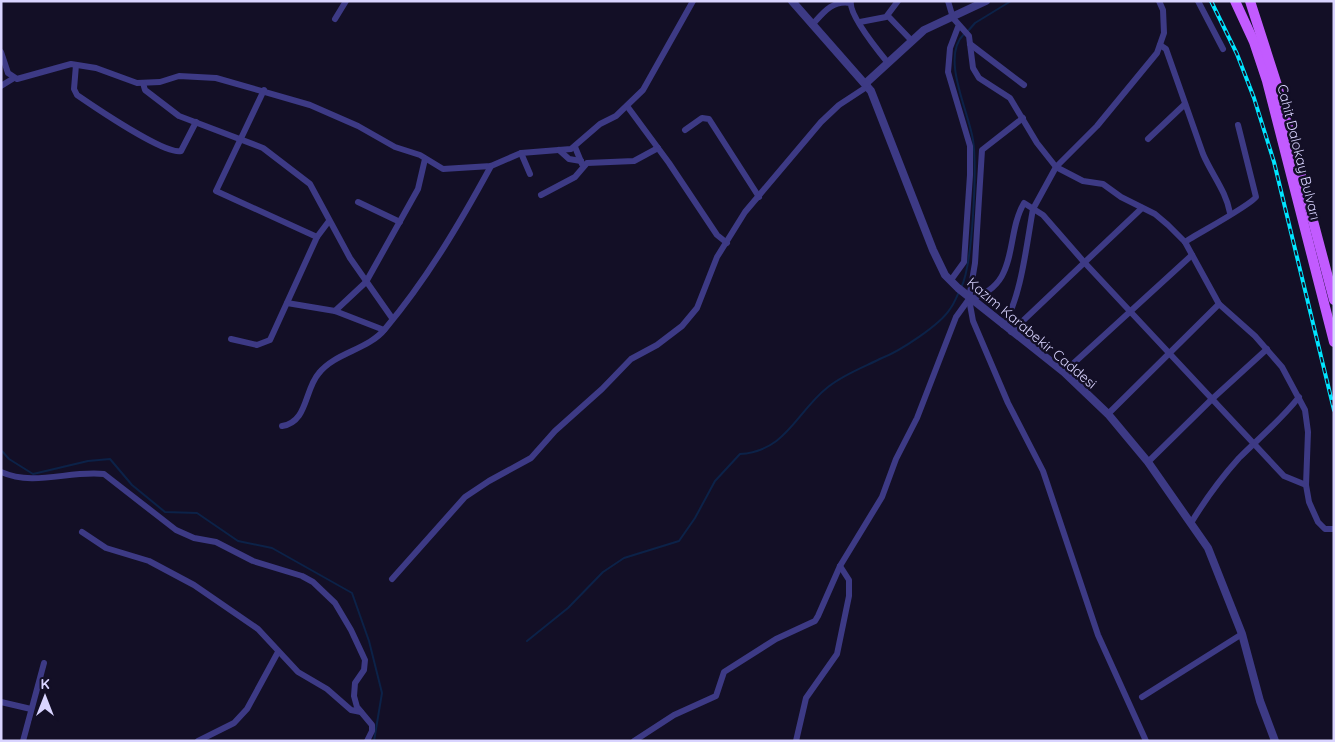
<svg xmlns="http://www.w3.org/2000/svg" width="1335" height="742" font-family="Quicksand,sans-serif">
  <rect width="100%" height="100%" fill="#130f26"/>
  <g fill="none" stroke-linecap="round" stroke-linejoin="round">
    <!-- stream -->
    <g stroke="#0c2248" stroke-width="2">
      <polyline points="968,31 975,23 1011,1"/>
      <path d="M961 288C973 264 977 168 973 140 969 112 940 57 964 34"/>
      <polyline points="1,450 9,459 33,474 88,461 110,459 132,485 165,512 197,513 238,541 272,548 352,593 369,641 382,693 374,741"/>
      <path d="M527 641 568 608 603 572 624 558 679 541 695 518 715 481 740 454C787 451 796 412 828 387 844 374 864 367 882 358 900 351 940 325 950 309 954 304 956 298 959 292"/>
    </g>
    <!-- minor -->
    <g stroke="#3d3a85" stroke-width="6">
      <path d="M851 1C848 14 879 52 888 63"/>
      <polyline points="948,1 953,18 969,36 973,68 979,78 1010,98 1037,143 1056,167 1083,181 1103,184 1121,197 1155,214 1168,225 1185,242 1219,304 1255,336 1282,367 1305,410 1308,432 1306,485 1309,502 1318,522 1325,529 1334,529"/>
      <polyline points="1198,1 1223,49"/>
      <polyline points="888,16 911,40"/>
      <polyline points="335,19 346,1"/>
      <polyline points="860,22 886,17 898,1"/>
      <path d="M812 25C823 13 832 0 850 3"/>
      <polyline points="970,44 1024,85"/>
      <path d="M1160 45 1166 49 1203 154C1212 175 1226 191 1230 213"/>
      <polyline points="1,52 8,73 17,79 71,64 96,68 137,83 160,82 179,76 216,78 310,105 358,126 395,147 420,155 443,169 491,166 521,153 571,149 600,124 616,116 643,90 693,1"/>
      <path d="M76 65 74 89 77 95C93 106 165 155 181 151L196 122"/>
      <polyline points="143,83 145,90 179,116 263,148 310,184 350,258 392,318"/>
      <polyline points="1,86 14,78"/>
      <polyline points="264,90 216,191 317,237"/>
      <polyline points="627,106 669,163 717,235 727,243"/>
      <polyline points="685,130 702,118 709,119 759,197"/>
      <polyline points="1148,139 1185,104"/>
      <polyline points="575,147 582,164"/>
      <polyline points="559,150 569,159 581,161"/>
      <polyline points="521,153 530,174"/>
      <polyline points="541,195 575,177 587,163 634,161 658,148"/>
      <polyline points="358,202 400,222"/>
      <path d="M1185 242C1197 234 1251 205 1256 197L1238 125"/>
      <polyline points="951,280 964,262 970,175 970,146 948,72 950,48 958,27"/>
      <polyline points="287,303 335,311 384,330"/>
      <polyline points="335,311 366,282 418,189 425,159"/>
      <path d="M1003 325C1021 300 1027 241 1033 209L1056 167 1097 126 1157 53 1164 33 1163 10 1159 1"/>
      <polyline points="1011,332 1142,208"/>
      <polyline points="231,339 257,345 270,340 317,237 329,221"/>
      <polyline points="1064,372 1192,255"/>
      <polyline points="1108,414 1219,304"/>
      <path d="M282 426C308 422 304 390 319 373 336 352 368 350 385 329 427 279 460 223 491 166"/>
      <polyline points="1148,462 1211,400 1267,349"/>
      <path d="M1 472C35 487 69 470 104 474L176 530 194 538 216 542 253 561 302 576 313 582 335 603 351 630 365 660 364 670 355 683 354 696 357 707 372 725V731L367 741"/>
      <path d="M1191 523C1205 500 1221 478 1239 458 1259 438 1281 420 1299 397"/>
      <polyline points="82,532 106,548 149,561 194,585 258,629 298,672 327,689 351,710 361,712"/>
      <polyline points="392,579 465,497 489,481 531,458 555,431 602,389 631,359 657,345 682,326 697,308 717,257 745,212 821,122 839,105 868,86"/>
      <polyline points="1142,697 1242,634"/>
      <polyline points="1,702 31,709"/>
      <polyline points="23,741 44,663"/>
      <polyline points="198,741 234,723 247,709 278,652"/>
      <polyline points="634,741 674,715 716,696 724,672 776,639 815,621 818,616 840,566 882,497 896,459 917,418 956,317 969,299 975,263 982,150 1023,118"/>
      <polyline points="796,741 806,698 837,654 849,596 849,580 840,566"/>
      <path d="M1146 741 1098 635 1043 471 1008 403 973 321 969 299C1021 286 1004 237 1024 203L1043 215 1084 262 1284 476 1306 485"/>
    </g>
    <!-- tertiary -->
    <g stroke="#3d3a85" stroke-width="8">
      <polyline points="792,1 871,91 933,250 945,275 958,288 1064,372 1108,414 1148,462 1208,548 1242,634 1260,701 1275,741"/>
      <polyline points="866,83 924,30 986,1"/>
    </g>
    <!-- primary -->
    <g stroke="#c25bff" stroke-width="10">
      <polyline points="1235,1 1254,42 1267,81 1334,342"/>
      <polyline points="1250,1 1277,85 1334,300"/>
    </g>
    <defs>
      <polyline id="rail" points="1211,1 1237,54 1254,98 1274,162 1334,410"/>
    </defs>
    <!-- rail casing -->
    <use href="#rail" stroke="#00e5ff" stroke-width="4"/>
    <!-- rail -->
    <use href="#rail" stroke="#130f26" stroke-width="2" stroke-dasharray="5.5" stroke-linecap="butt"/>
  </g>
  <g text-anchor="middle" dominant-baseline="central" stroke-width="5" stroke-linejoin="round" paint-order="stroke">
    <!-- street labels -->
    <g font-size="14" fill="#d9d4ff" stroke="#130f26">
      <text transform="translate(1299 152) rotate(76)">Cahit Dalokay Bulvarı</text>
      <text transform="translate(1032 333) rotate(40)">Kazım Karabekir Caddesi</text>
    </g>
  </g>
  <!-- border -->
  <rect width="1335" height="742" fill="none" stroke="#d9d4ff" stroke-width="5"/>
  <!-- north arrow -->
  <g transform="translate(45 697)" stroke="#130f26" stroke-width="4" paint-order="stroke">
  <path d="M0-4L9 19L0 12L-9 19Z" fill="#d9d4ff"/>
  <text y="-8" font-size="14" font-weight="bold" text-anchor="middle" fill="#d9d4ff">K</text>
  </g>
</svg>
